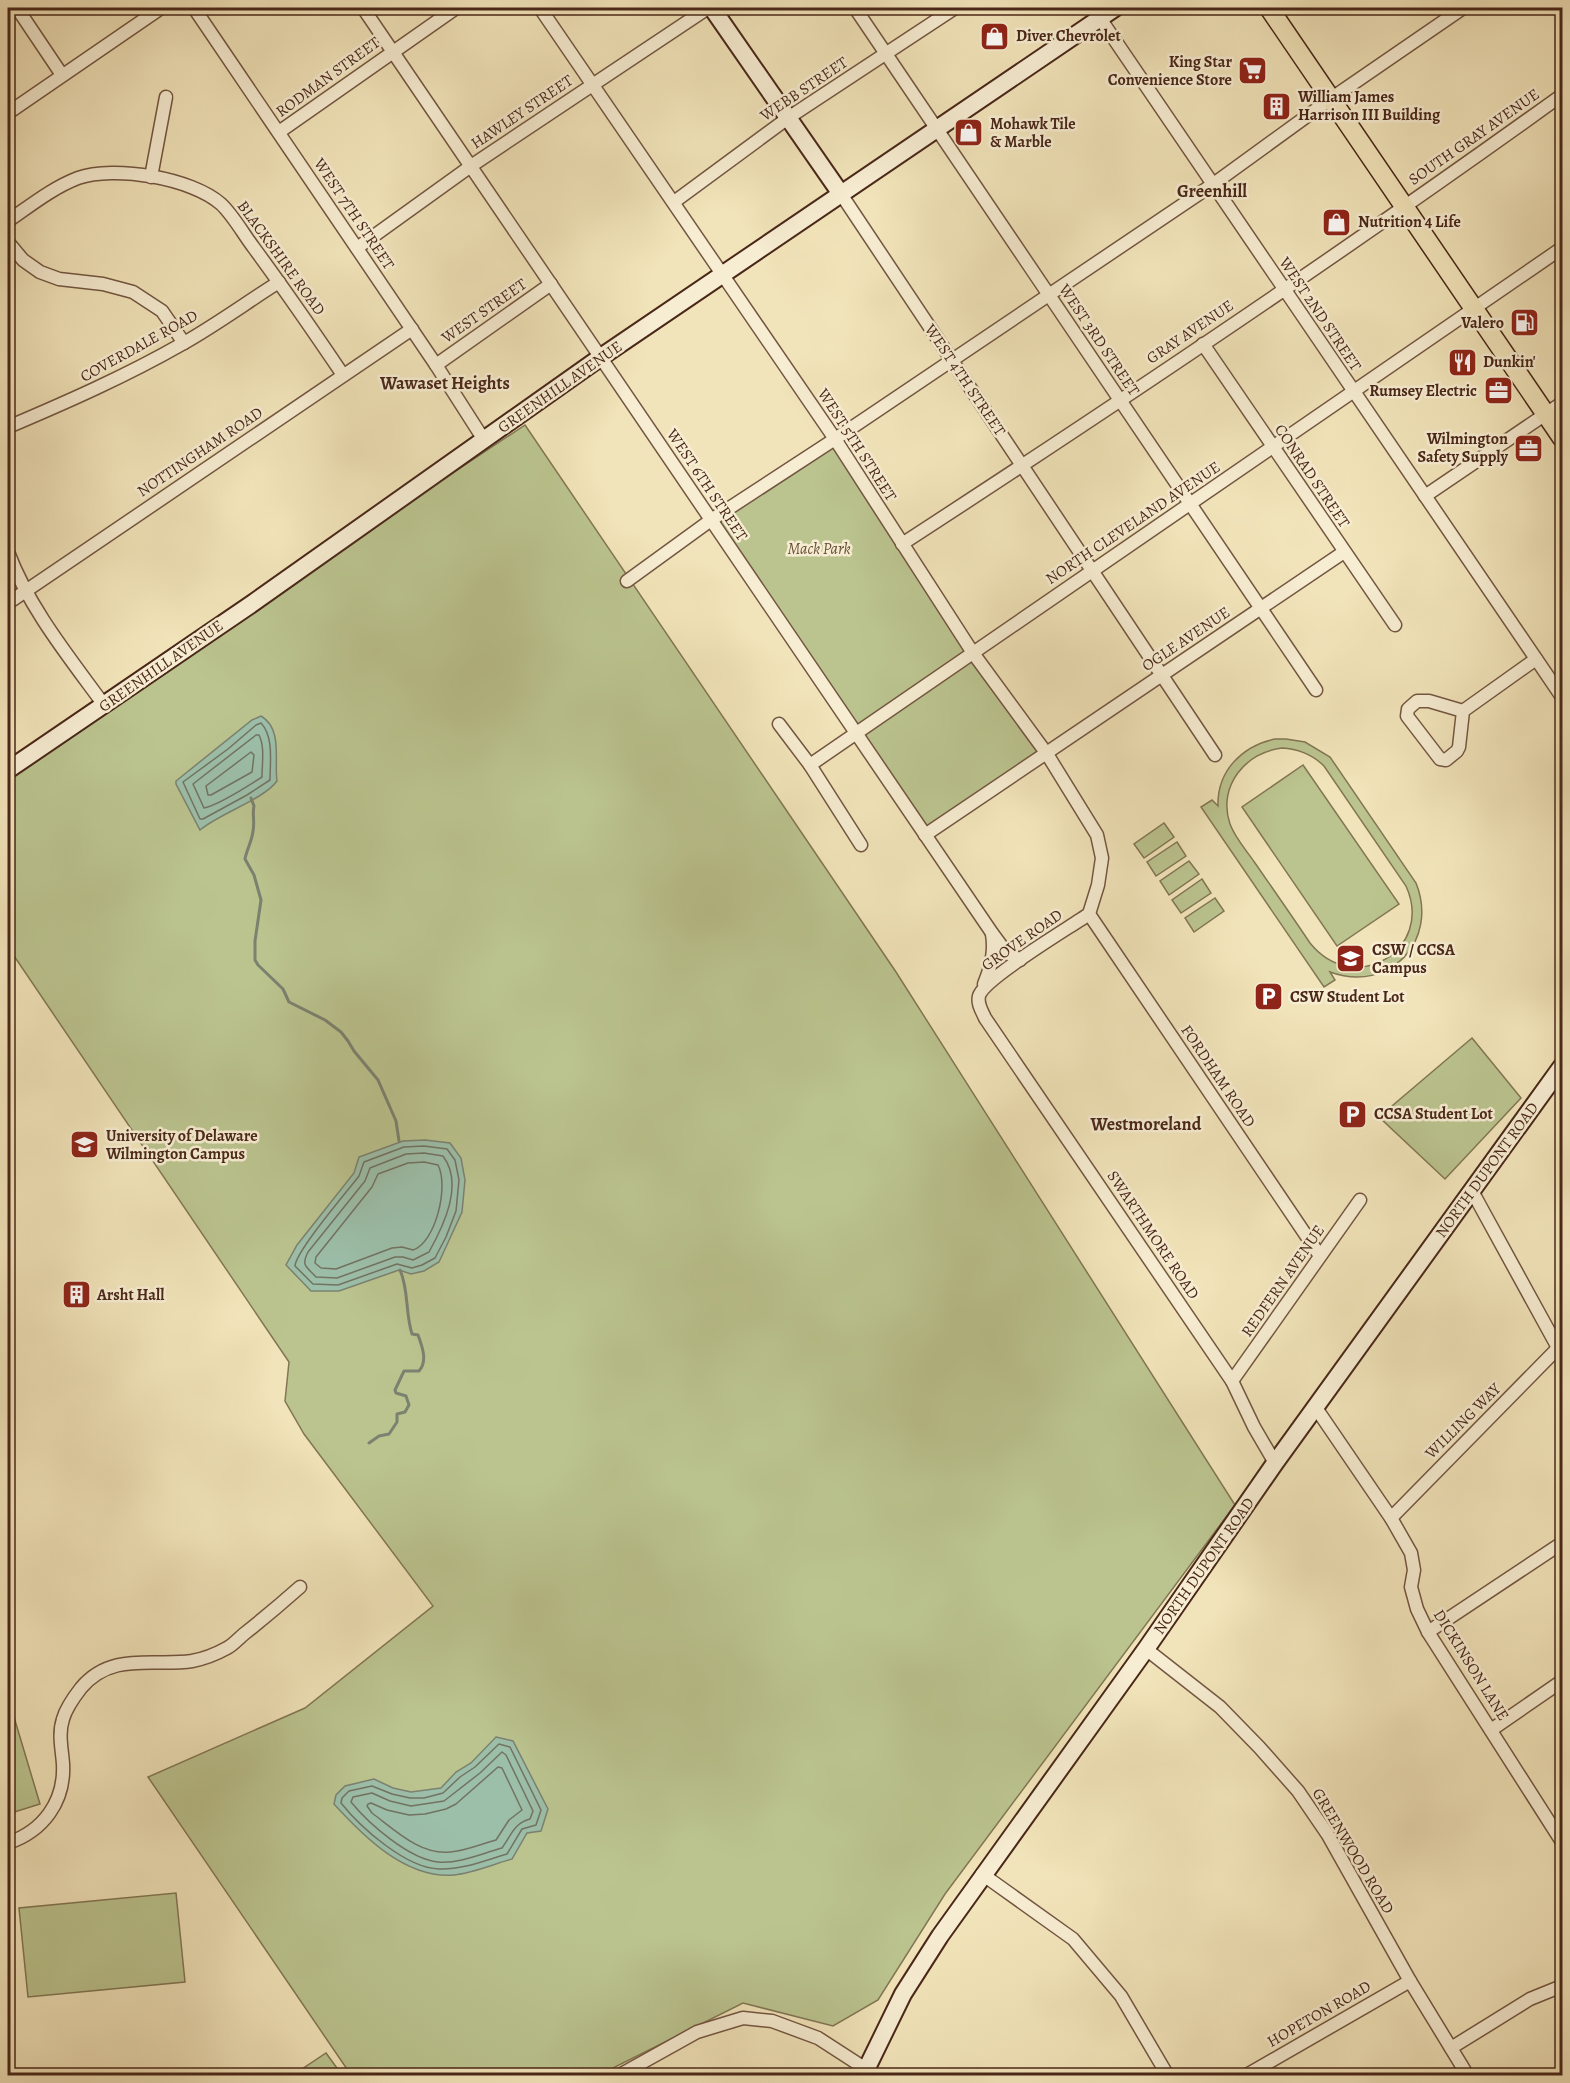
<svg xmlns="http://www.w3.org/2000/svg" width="1570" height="2083" font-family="Alegreya,serif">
  <rect width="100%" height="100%" fill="#f2e4ba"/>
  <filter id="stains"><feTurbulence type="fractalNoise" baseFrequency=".00333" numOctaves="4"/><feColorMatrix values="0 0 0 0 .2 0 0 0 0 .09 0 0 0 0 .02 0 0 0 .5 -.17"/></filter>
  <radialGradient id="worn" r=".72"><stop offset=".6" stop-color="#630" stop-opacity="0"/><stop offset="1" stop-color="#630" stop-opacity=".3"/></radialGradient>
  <!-- green -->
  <g fill="#bbc48f" stroke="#827654" stroke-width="1.5" fill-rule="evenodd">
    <polygon points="525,425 896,972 1235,1505 945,1894 878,2000 833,2026 743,2003 599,2075 351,2075 148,1777 305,1708 433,1606 304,1434 285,1401 289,1362 8,947 8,768"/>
    <polygon points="835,439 1047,754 925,835 711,520"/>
    <path d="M1275 739H1286L1305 742 1330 757 1416 883C1439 940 1390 994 1330 972L1335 980 1324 987 1201 807 1212 800 1218 806C1217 772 1241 746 1275 739ZM1282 748C1299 749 1312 754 1324 766L1406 886C1435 950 1354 998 1310 943 1292 916 1273 889 1255 863 1247 851 1235 838 1230 824 1217 786 1246 752 1282 748Z"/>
    <polygon points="1303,765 1399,904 1337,946 1242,807"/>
    <polygon points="1164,823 1174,837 1144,858 1134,844"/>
    <polygon points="1177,842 1186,856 1156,876 1147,862"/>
    <polygon points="1189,861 1199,874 1169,895 1160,881"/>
    <polygon points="1202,879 1211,893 1181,913 1172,900"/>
    <polygon points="1215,898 1224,911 1194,932 1185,918"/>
    <polygon points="1472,1038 1521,1098 1445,1179 1379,1117"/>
    <polygon points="8,1697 40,1804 8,1814"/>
    <polygon points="176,1893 185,1982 28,1997 19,1908"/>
    <polygon points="326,2053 342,2075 293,2075"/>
  </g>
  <!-- water -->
  <g fill="#9cbfaa" stroke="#7b8270" stroke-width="1.5">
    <path d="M261 716C283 729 274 760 277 781 263 800 220 813 200 830L176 784V781L252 720Z"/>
    <polygon points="425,1140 450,1143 461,1158 465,1180 462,1212 439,1262 424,1271 411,1274 399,1270 339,1291 311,1291 286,1265 297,1245 354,1173 359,1157 403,1141"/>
    <path d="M496 1737 513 1741 548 1809 541 1831 527 1833 512 1859C494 1864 473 1873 454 1875 406 1879 364 1837 334 1804L336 1795 345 1786 374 1779 393 1788 411 1792 441 1788 456 1772 471 1763Z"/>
  </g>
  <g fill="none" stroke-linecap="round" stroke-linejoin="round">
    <!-- shore -->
    <g stroke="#727362" stroke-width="1.5">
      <path d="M261 723C274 737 270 762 270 780L247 795 203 819H200L183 782 228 749 256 725Z"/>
      <path d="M256 735H259C265 747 262 763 262 777 248 786 219 805 204 808L193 784Z"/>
      <polygon points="251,752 254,755 252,772 211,795 208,795 206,786"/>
      <path d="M424 1146 447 1149 455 1160 459 1180 456 1211 446 1237 435 1258 422 1265 412 1268 397 1264 338 1285 313 1284 295 1266C296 1251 346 1193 359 1176L364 1162 404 1147Z"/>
      <path d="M424 1153 443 1156C464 1184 444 1225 429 1252L413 1260 403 1257H395L337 1278 316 1277C306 1266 301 1266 308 1252L365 1181 370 1168 406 1154Z"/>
      <path d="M424 1162 438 1165C449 1186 436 1242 413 1250L402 1247 392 1248 336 1269 321 1268 315 1263 316 1257 372 1187 378 1174 408 1163Z"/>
      <path d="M499 1744 510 1747 541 1810 536 1825 522 1829 507 1854C486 1860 462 1870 439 1869 406 1868 361 1828 341 1803L342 1798 349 1791 372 1786 392 1794 410 1798H424L443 1793 460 1777 475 1767Z"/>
      <path d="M502 1752 506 1755 533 1811 530 1819C514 1823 511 1836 502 1848 483 1853 459 1864 438 1862 409 1859 369 1824 351 1802L353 1797 372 1793 390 1801 411 1806 444 1801 480 1773Z"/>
      <path d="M498 1767 502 1768 522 1810 509 1820 496 1840C481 1844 465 1851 450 1852 420 1855 395 1830 372 1813L367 1806 368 1804 371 1803 387 1810 409 1815 425 1814 446 1809 456 1804Z"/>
    </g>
    <!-- stream -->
    <g stroke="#7b8270" stroke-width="3">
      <path d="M251 798 254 806C252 814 255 822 253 831 252 841 247 849 245 859L254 875 261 900 255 941V960L258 965 283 989 289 1002 325 1020 341 1032 348 1041 354 1051 378 1080 396 1121 399 1141"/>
      <path d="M369 1443 379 1436 389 1434 397 1422V1414L405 1412 409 1405 406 1396 396 1393 395 1390 404 1371H419C428 1361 422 1346 418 1335L412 1334C405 1312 409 1290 400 1270"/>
    </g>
    <defs>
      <g id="street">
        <polyline points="17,8 62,75"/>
        <polyline points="194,8 436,365 484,440"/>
        <polyline points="363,8 992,933 1006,952 1020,960"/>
        <polyline points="540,8 835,439 973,653 1047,754 1097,835 1102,858 1098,885 1089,914"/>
        <polyline points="855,8 1316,690"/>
        <polyline points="1093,8 1562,697"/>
        <polyline points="8,113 161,8"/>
        <polyline points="279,132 456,8"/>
        <polyline points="151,177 166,97"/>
        <polyline points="841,194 1215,755"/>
        <polyline points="674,202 788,118 955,8"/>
        <path d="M8 221C30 206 52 188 78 178 114 165 192 178 221 204 233 215 244 235 254 248 285 290 314 332 343 375"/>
        <polyline points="8,242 23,260 40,272 59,279 103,284 133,292 162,311 184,343"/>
        <polyline points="357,248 471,166 708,8"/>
        <polyline points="1203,344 1395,625"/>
        <polyline points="436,365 551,284"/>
        <path d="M8 427C67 402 126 376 182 344 216 325 247 302 279 282"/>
        <polyline points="1425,496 1562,403"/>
        <path d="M902 544C1125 399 1347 250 1562 95"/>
        <path d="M8 552C29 608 69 657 104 705"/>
        <polyline points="627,581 711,520 835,439 1212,185 1332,98 1463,8"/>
        <polyline points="8,603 412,329"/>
        <polyline points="1463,711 1429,701 1417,701 1408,709 1407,716 1440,759 1446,760 1457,751 1459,747 1463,711 1536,659"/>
        <polyline points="779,724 810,765 861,845"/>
        <polyline points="810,765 1562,248"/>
        <polyline points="925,835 1344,552"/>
        <path d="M1089 914C1069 928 984 978 979 996 977 1004 982 1011 985 1018L1232 1381 1254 1427 1275 1463"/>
        <polyline points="1089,914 1320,1256"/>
        <path d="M984 984C991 967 995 952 992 934"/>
        <polyline points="1472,1191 1562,1355"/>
        <polyline points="1232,1381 1360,1200"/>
        <polyline points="1316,1408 1391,1518 1411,1553 1414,1570 1411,1587 1417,1609 1428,1632 1562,1842"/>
        <polyline points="1391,1518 1558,1348"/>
        <polyline points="1428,1632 1562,1543"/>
        <polyline points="1146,1649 1220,1707 1259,1747 1298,1791 1328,1835 1410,1981 1468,2076"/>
        <polyline points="1491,1730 1562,1681"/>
        <path d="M8 1843C43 1831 65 1802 63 1764 62 1749 58 1734 63 1719 66 1708 74 1697 81 1688 112 1651 154 1667 192 1661 203 1659 218 1653 227 1648 233 1645 239 1638 244 1634 263 1619 282 1603 300 1587"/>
        <polyline points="982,1874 1073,1939 1121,1996 1168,2076"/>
        <polyline points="1451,2048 1530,1999 1562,1986"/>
        <polyline points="618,2076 697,2032 743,2018 772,2021 818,2038 866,2069 869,2076"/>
        <polyline points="1245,2076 1410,1981"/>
      </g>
      <g id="secondary">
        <polyline points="712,8 841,194"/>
        <polyline points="8,770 253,603 601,357 1115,8"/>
        <polyline points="863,2076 903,1994 940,1936 1146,1649 1275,1463 1562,1066"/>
      </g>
      <polyline id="primary" points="1269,8 1562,438"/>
    </defs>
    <!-- street casing -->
    <use href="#street" stroke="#735641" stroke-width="15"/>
    <!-- secondary casing -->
    <use href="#secondary" stroke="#492719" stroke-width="20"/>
    <!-- primary casing -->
    <use href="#primary" stroke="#492719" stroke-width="21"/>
    <!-- street -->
    <use href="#street" stroke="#f7edd2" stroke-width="12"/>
    <!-- secondary -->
    <use href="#secondary" stroke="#f7edd2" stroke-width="16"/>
    <!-- primary -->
    <use href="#primary" stroke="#f2e4ba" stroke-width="18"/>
  </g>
  <!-- icons -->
  <defs>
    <symbol id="shop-square" viewBox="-11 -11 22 22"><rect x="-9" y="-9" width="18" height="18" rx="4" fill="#8f2418" stroke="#f7edd2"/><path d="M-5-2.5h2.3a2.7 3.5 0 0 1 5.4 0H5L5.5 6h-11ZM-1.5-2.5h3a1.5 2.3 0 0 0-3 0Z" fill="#fff"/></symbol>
    <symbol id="supermarket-square" viewBox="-11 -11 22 22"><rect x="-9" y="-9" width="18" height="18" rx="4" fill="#8f2418" stroke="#f7edd2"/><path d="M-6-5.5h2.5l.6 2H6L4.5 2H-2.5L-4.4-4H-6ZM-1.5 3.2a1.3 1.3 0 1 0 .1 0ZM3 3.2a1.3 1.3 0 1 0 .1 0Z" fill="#fff"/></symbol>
    <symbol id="building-square" viewBox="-11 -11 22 22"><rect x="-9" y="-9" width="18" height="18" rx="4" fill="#8f2418" stroke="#f7edd2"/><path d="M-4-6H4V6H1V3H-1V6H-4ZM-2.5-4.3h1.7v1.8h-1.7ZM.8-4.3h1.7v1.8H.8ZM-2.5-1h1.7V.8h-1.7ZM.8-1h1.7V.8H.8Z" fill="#fff"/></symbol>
    <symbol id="fuel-square" viewBox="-11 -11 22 22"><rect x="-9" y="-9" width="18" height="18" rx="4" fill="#8f2418" stroke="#f7edd2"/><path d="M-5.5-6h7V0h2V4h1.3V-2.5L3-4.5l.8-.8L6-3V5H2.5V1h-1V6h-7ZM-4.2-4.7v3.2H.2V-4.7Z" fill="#fff"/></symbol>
    <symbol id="restaurant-square" viewBox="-11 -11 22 22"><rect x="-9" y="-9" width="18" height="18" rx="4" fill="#8f2418" stroke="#f7edd2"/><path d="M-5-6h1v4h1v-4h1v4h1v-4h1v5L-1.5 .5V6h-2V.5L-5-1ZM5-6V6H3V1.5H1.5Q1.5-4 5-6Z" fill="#fff"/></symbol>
    <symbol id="office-square" viewBox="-11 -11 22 22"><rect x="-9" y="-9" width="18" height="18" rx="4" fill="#8f2418" stroke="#f7edd2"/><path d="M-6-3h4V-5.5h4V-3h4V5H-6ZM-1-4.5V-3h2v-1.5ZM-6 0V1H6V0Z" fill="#fff"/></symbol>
    <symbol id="school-square" viewBox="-11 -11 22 22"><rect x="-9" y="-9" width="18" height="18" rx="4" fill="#8f2418" stroke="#f7edd2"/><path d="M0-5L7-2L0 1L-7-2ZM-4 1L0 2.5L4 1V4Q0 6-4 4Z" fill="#fff"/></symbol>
    <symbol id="parking-square" viewBox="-11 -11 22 22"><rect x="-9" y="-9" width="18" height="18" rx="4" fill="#8f2418" stroke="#f7edd2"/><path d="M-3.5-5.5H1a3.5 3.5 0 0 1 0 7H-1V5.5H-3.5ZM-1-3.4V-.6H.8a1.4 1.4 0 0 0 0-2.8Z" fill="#fff"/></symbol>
    <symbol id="university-square" viewBox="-11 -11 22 22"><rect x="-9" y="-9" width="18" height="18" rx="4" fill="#8f2418" stroke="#f7edd2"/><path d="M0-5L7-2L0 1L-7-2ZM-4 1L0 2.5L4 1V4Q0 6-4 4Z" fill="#fff"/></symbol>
  </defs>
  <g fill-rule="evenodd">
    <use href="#shop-square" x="978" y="20" width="33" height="33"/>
    <use href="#supermarket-square" x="1236" y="54" width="33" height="33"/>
    <use href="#building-square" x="1260" y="90" width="33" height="33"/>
    <use href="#shop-square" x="952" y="116" width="33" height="33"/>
    <use href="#shop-square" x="1320" y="206" width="33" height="33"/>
    <use href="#fuel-square" x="1508" y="306" width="33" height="33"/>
    <use href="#restaurant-square" x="1446" y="346" width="33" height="33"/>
    <use href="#office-square" x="1482" y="374" width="33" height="33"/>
    <use href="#office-square" x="1512" y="432" width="33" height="33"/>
    <use href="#school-square" x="1334" y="942" width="33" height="33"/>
    <use href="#parking-square" x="1252" y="980" width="33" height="33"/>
    <use href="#parking-square" x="1336" y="1098" width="33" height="33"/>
    <use href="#university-square" x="68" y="1128" width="33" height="33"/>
    <use href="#building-square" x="60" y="1278" width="33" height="33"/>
  </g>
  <g text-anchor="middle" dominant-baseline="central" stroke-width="5" stroke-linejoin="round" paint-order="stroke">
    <!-- poi labels -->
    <g font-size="16" font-weight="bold" fill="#492719" stroke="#f7edd2" text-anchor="start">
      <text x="1016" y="36">Diver Chevrolet</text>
      <text x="1232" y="62" text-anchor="end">King Star<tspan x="1232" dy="18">Convenience Store</tspan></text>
      <text x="1298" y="97">William James<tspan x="1298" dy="18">Harrison III Building</tspan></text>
      <text x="990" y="124">Mohawk Tile<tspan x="990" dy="18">&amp; Marble</tspan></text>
      <text x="1358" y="222">Nutrition 4 Life</text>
      <text x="1504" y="323" text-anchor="end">Valero</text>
      <text x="1483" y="362">Dunkin'</text>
      <text x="1477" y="391" text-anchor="end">Rumsey Electric</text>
      <text x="1508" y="439" text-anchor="end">Wilmington<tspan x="1508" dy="18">Safety Supply</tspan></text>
      <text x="1372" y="950">CSW / CCSA<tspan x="1372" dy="18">Campus</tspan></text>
      <text x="1290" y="997">CSW Student Lot</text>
      <text x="1374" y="1114">CCSA Student Lot</text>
      <text x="106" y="1136">University of Delaware<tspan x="106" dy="18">Wilmington Campus</tspan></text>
      <text x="97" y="1295">Arsht Hall</text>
    </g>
    <!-- street labels -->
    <g font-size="16" fill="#492719" stroke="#f7edd2">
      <text transform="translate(328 77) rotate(-36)">RODMAN STREET</text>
      <text transform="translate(804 89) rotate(-34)">WEBB STREET</text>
      <text transform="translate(522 112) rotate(-34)">HAWLEY STREET</text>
      <text transform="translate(1474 137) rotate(-35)">SOUTH GRAY AVENUE</text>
      <text transform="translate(354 214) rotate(56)">WEST 7TH STREET</text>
      <text transform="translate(281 258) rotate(54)">BLACKSHIRE ROAD</text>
      <text transform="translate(484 311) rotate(-35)">WEST STREET</text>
      <text transform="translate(1320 314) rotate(56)">WEST 2ND STREET</text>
      <text transform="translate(1190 332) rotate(-34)">GRAY AVENUE</text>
      <text transform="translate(1099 340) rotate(56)">WEST 3RD STREET</text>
      <text transform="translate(139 346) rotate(-29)">COVERDALE ROAD</text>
      <text transform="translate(965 380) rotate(56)">WEST 4TH STREET</text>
      <text transform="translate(560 387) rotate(-35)">GREENHILL AVENUE</text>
      <text transform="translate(857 445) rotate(57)">WEST 5TH STREET</text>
      <text transform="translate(200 452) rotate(-34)">NOTTINGHAM ROAD</text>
      <text transform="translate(1312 476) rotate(56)">CONRAD STREET</text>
      <text transform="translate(707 485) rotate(56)">WEST 6TH STREET</text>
      <text transform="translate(1133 523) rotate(-34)">NORTH CLEVELAND AVENUE</text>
      <text transform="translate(1186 639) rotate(-34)">OGLE AVENUE</text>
      <text transform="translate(161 666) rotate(-35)">GREENHILL AVENUE</text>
      <text transform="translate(1022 940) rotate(-35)">GROVE ROAD</text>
      <text transform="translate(1218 1076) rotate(56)">FORDHAM ROAD</text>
      <text transform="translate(1487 1170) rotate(-54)">NORTH DUPONT ROAD</text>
      <text transform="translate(1153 1235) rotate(56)">SWARTHMORE ROAD</text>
      <text transform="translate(1283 1281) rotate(-55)">REDFERN AVENUE</text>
      <text transform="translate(1463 1421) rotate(-45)">WILLING WAY</text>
      <text transform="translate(1204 1566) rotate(-55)">NORTH DUPONT ROAD</text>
      <text transform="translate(1471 1665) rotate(58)">DICKINSON LANE</text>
      <text transform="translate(1353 1851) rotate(59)">GREENWOOD ROAD</text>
      <text transform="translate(1319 2014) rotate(-30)">HOPETON ROAD</text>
    </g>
    <!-- park labels -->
    <g font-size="16" font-style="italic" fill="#664e36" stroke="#f7edd2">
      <text x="819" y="549">Mack Park</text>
    </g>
    <!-- neighbourhood labels -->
    <g font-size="18" font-weight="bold" fill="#492719" stroke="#f7edd2">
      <text x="1212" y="191">Greenhill</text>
      <text x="445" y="383">Wawaset Heights</text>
      <text x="1146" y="1124">Westmoreland</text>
    </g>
  </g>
  <!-- margin -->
  <rect width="1570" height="2083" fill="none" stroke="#f2e4ba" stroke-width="30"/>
  <rect x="9" y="9" width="1552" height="2065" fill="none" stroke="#492719" stroke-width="3"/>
  <rect x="15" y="15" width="1540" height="2053" fill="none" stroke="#492719" stroke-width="1.5"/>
  <rect width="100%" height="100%" filter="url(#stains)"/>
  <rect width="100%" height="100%" fill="url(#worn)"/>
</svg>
